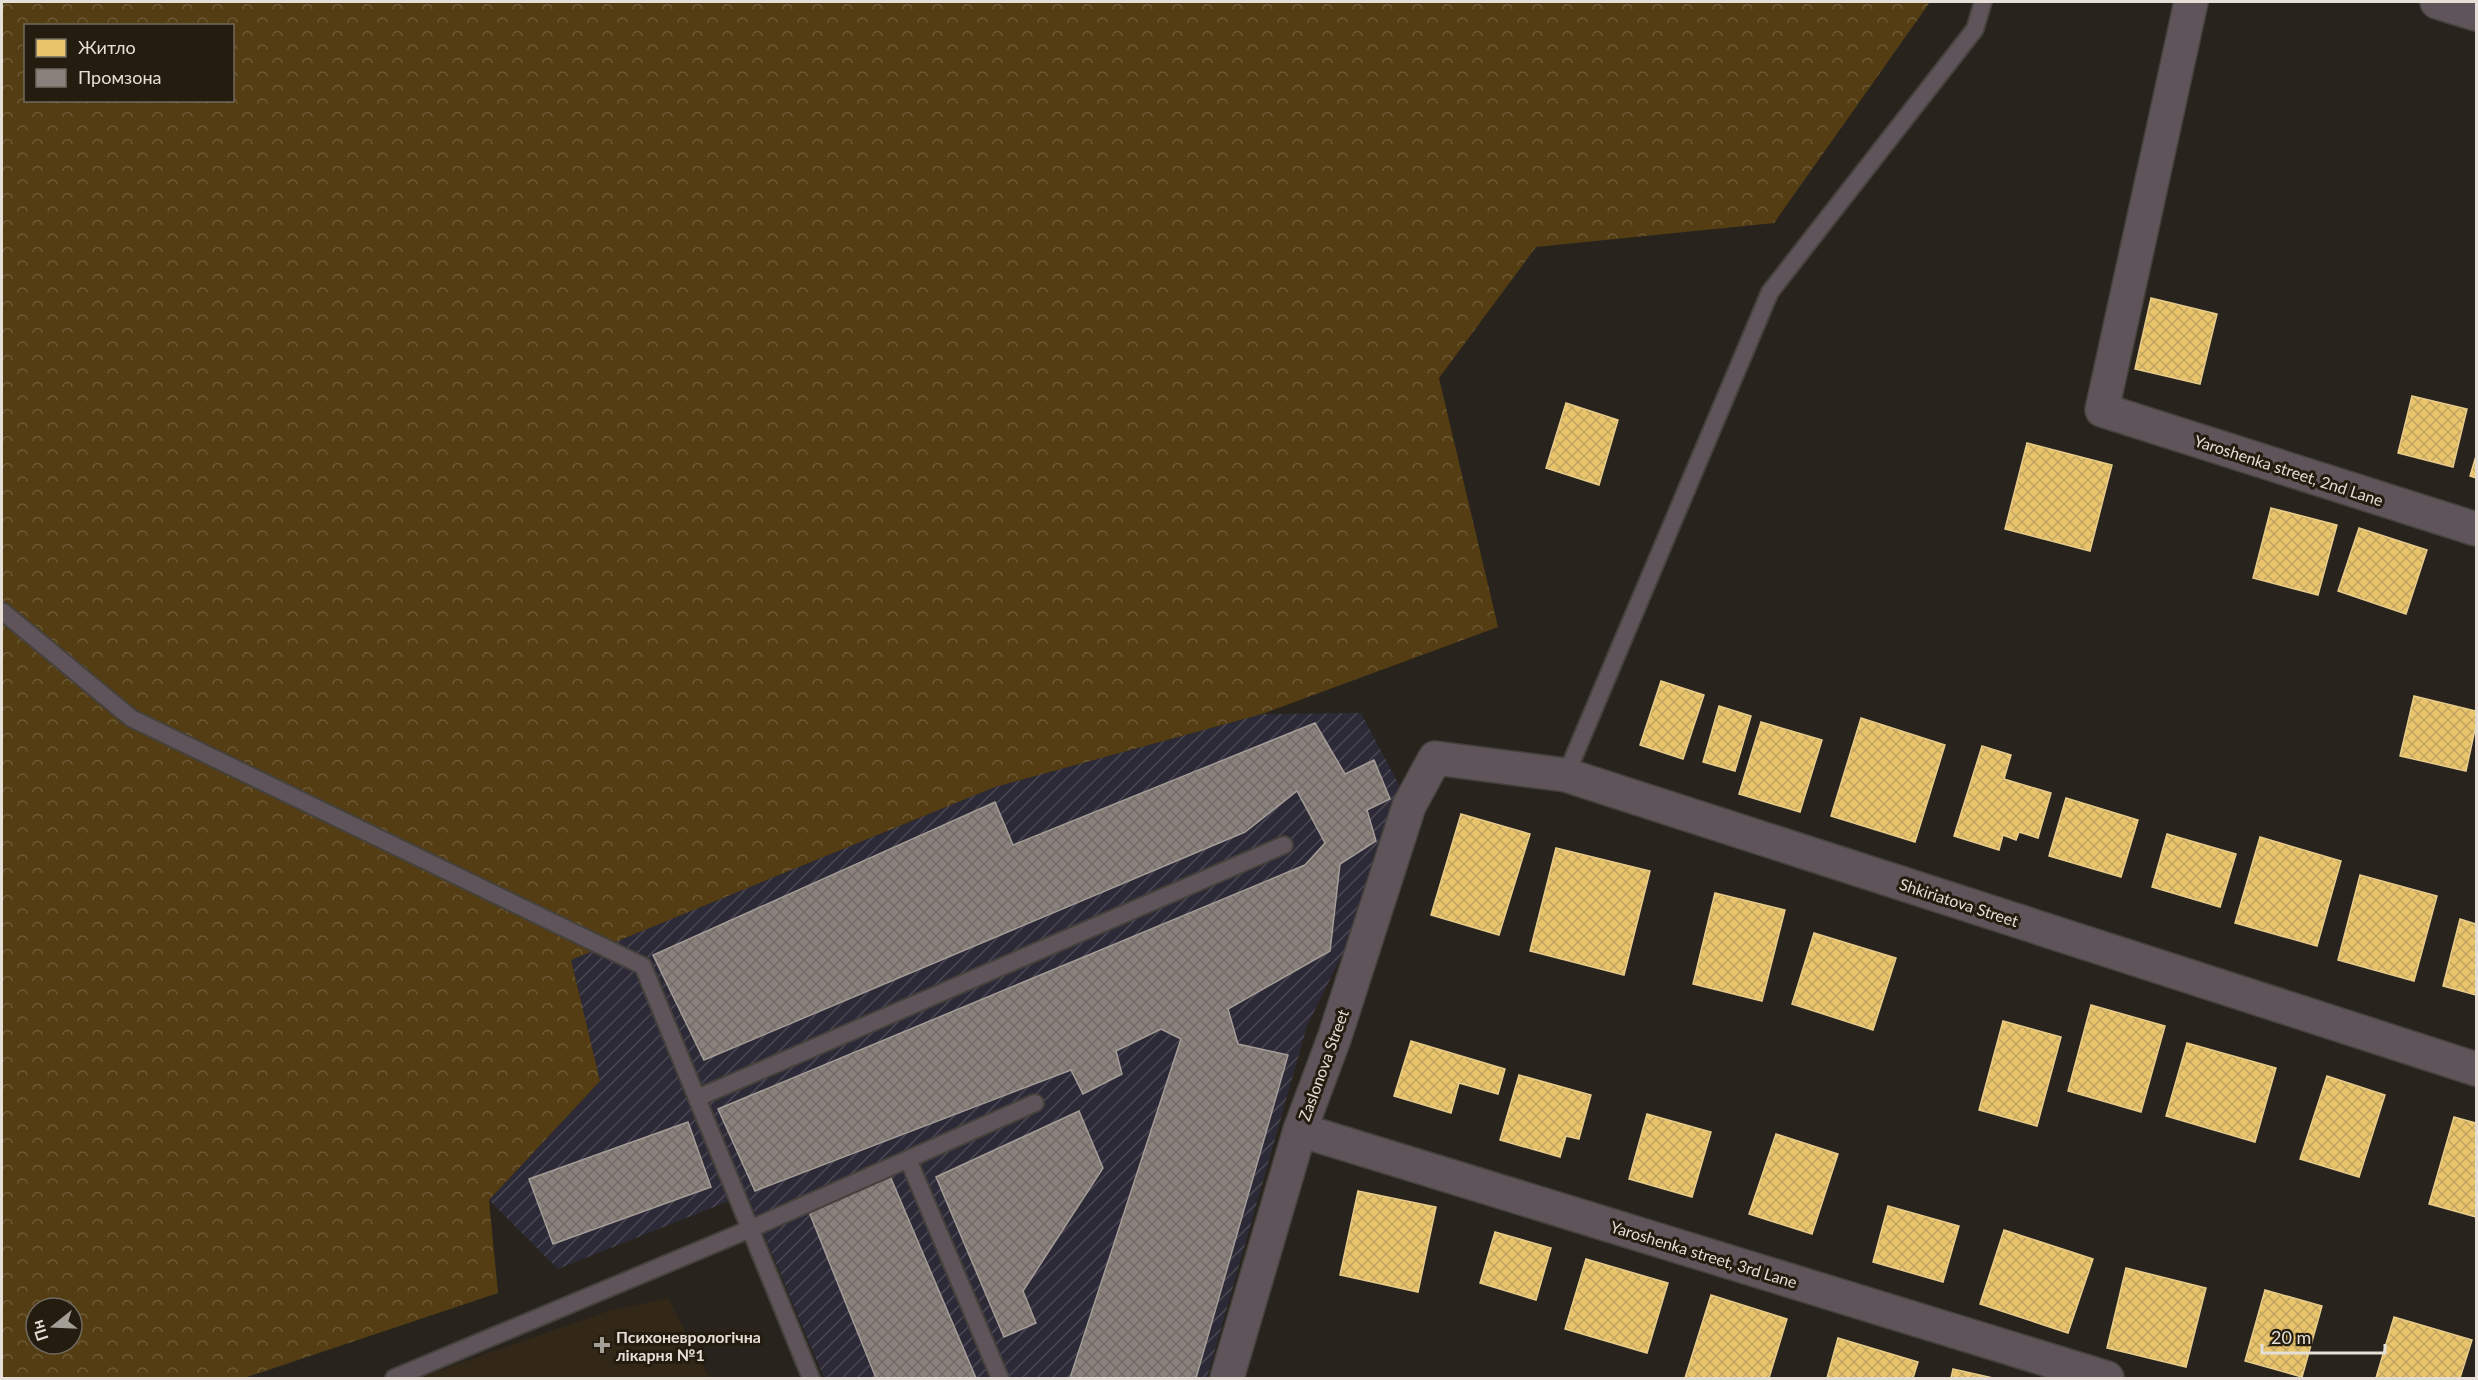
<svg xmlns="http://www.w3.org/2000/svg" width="2478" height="1380" font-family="Lato,sans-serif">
  <defs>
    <pattern id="industrial-furrows" width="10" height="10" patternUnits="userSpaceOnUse" patternTransform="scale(1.5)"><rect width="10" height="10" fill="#2d2a38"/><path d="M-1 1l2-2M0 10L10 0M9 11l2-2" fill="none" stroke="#4b4854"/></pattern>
    <pattern id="forest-crowns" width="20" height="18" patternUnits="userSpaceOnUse" patternTransform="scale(1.5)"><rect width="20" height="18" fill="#543d13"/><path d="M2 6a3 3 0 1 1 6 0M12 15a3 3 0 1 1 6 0" fill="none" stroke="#6c5935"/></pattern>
    <pattern id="homes-cross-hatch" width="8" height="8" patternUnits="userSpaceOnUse" patternTransform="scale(1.5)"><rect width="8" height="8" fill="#e9c46a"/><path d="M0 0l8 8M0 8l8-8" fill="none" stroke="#c0a460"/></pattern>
    <pattern id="industry-cross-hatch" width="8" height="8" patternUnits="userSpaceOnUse" patternTransform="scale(1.5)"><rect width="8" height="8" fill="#8a817c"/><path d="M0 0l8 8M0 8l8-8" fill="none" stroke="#726b67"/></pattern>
  </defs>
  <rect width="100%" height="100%" fill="#28241d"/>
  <!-- built -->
  <polygon fill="#332818" points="668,1298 709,1378 418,1378 609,1311"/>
  <!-- industrial -->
  <polygon fill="url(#industrial-furrows)" points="1361,713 1400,787 1378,882 1307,1026 1207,1378 824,1378 747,1194 558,1269 489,1200 600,1081 571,960 995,787 1262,714"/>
  <!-- forest -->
  <path fill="url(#forest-crowns)" fill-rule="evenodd" d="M2 2H1930L1774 223 1536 247 1439 378 1498 627 1262 714 995 787 571 960 600 1081 489 1200 498 1293 244 1378H2ZM26 26H232V100H26ZM36 1308H72V1344H36Z"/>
  <!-- homes -->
  <g fill="url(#homes-cross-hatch)" stroke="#e8cc8b" stroke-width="1.5">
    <polygon points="2151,298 2217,314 2200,384 2135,369"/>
    <polygon points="2412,396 2467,409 2453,467 2398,453"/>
    <polygon points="1566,403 1618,420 1599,485 1546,468"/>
    <polygon points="2027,443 2112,465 2090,551 2005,529"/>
    <polygon points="2476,456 2476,478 2470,476"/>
    <polygon points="2271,508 2337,525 2318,595 2253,578"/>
    <polygon points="2359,528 2427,550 2406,614 2338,591"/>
    <polygon points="1661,681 1704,695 1683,759 1640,745"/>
    <polygon points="2414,696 2476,711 2476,725 2466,771 2400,756"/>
    <polygon points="1719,706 1751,716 1735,771 1703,762"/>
    <polygon points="1861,718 1945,745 1915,842 1831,816"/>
    <polygon points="1761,722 1822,740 1800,812 1739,794"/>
    <polygon points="1982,746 2011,755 2004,779 2051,793 2038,838 2019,832 2016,840 2003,835 1999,850 1954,836"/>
    <polygon points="2066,798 2138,820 2121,877 2049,856"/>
    <polygon points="1461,814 1530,834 1499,935 1431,915"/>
    <polygon points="2167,834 2236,854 2220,907 2152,887"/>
    <polygon points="2260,837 2341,861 2317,946 2235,923"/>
    <polygon points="1556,848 1650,871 1624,975 1530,951"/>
    <polygon points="2360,875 2437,896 2414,981 2338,960"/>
    <polygon points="1715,893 1785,910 1762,1001 1693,984"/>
    <polygon points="2460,919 2476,924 2476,995 2443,986"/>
    <polygon points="1814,933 1896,958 1873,1030 1792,1004"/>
    <polygon points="2091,1005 2165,1026 2141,1112 2068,1091"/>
    <polygon points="2003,1021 2061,1037 2037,1126 1979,1110"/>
    <polygon points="1411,1041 1505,1069 1498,1094 1459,1083 1451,1113 1394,1096"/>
    <polygon points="2187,1043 2276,1068 2255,1142 2166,1116"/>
    <polygon points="1519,1075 1591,1095 1579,1139 1566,1136 1560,1157 1500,1140"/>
    <polygon points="2327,1076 2385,1095 2359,1177 2300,1159"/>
    <polygon points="1647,1114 1711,1132 1692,1197 1629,1179"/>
    <polygon points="2454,1117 2476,1123 2476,1217 2429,1204"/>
    <polygon points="1776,1134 1838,1154 1812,1234 1749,1214"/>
    <polygon points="1358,1191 1436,1207 1418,1292 1340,1275"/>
    <polygon points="1888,1206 1959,1226 1943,1282 1873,1262"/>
    <polygon points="2004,1230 2093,1259 2068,1333 1980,1304"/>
    <polygon points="1495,1232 1551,1248 1536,1300 1480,1283"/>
    <polygon points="1586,1259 1668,1283 1647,1353 1565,1329"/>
    <polygon points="2126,1268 2206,1288 2186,1367 2107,1348"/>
    <polygon points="2265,1290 2322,1306 2302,1377 2245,1361"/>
    <polygon points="1711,1295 1787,1319 1769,1378 1685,1378"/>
    <polygon points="2394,1317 2472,1340 2460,1378 2376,1378"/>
    <polygon points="1838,1338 1918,1362 1913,1378 1827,1378"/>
    <polygon points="1953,1369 1993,1378 1951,1378"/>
  </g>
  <!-- industry -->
  <g fill="url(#industry-cross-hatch)" stroke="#a59d97" stroke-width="1.5">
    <polygon points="1315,723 1345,774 1374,760 1390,799 1367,810 1376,841 1340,864 1330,951 1228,1009 1238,1044 1288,1055 1196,1378 1070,1378 1181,1039 1161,1029 1116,1051 1122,1074 1083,1094 1071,1070 755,1191 718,1109 1305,865 1325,843 1297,791 1245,832 704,1060 653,955 995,802 1013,845"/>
    <polygon points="1079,1111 1103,1168 1023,1291 1036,1323 1004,1337 936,1177"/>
    <polygon points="688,1122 711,1187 553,1244 529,1179"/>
    <polygon points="890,1176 976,1378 876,1378 809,1212"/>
  </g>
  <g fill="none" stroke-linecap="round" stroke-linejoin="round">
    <defs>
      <g id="lane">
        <polyline points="2,611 131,718 643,966 811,1378"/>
        <polyline points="1566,775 1770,292 1975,29 1983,2"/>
        <polyline points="697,1098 1284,845"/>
        <polyline points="908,1159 1000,1378"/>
        <polyline points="394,1378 750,1229 1035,1103"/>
      </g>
      <g id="street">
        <polyline points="2191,2 2102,410 2476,529"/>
        <polyline points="2437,2 2476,14"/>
        <polyline points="1300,1130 2107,1378"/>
        <polyline points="1227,1378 1300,1130 1335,1036 1409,806 1435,758 1566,775 2476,1069"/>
      </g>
    </defs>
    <!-- lane casing -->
    <use href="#lane" stroke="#45413c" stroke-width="20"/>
    <!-- street casing -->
    <use href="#street" stroke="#45413c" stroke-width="36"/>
    <!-- lane -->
    <use href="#lane" stroke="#5f5459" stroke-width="16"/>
    <!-- street -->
    <use href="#street" stroke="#5f5459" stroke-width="33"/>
  </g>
  <!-- markers -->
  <path fill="#a39e96" stroke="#231c0f" stroke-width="2" d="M599 1336h6v6h6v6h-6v6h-6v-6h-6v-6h6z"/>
  <g text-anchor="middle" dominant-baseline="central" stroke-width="6" stroke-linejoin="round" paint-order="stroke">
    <!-- street labels -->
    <g font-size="16" fill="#e5dfd7" stroke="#231c0f">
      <text transform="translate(2289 470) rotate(18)">Yaroshenka street, 2nd Lane</text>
      <text transform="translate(1959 902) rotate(18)">Shkiriatova Street</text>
      <text transform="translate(1323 1065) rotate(-70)">Zaslonova Street</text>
      <text transform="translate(1704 1254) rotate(17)">Yaroshenka street, 3rd Lane</text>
    </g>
    <!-- poi labels -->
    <g font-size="16" font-weight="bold" fill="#e5dfd7" stroke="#231c0f" text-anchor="start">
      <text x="616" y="1336">Психоневрологічна<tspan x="616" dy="18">лікарня №1</tspan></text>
    </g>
  </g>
  <!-- border -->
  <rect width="2478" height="1380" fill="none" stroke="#e5dfd7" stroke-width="6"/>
  <!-- legend -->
  <rect x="24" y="24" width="210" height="78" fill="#231c0f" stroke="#716a5f" stroke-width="1.5"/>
  <rect x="36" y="39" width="30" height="18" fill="#e9c46a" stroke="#716a5f" stroke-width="1.5"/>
  <text x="78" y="54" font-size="18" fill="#e5dfd7">Житло</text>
  <rect x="36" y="69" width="30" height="18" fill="#8a817c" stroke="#716a5f" stroke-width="1.5"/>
  <text x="78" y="84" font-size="18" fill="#e5dfd7">Промзона</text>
  <!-- north arrow -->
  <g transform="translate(54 1326) rotate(252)"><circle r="28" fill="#231c0f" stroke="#716a5f" stroke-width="1.5"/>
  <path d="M0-4.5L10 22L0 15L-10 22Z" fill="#a39e96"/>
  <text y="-9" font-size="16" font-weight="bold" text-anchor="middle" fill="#e5dfd7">Пн</text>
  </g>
  <!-- scale -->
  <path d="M2262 1344v9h123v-9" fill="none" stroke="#e5dfd7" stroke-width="3"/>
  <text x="2271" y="1344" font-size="18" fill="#e5dfd7" stroke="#231c0f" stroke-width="4.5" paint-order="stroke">20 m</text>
</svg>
